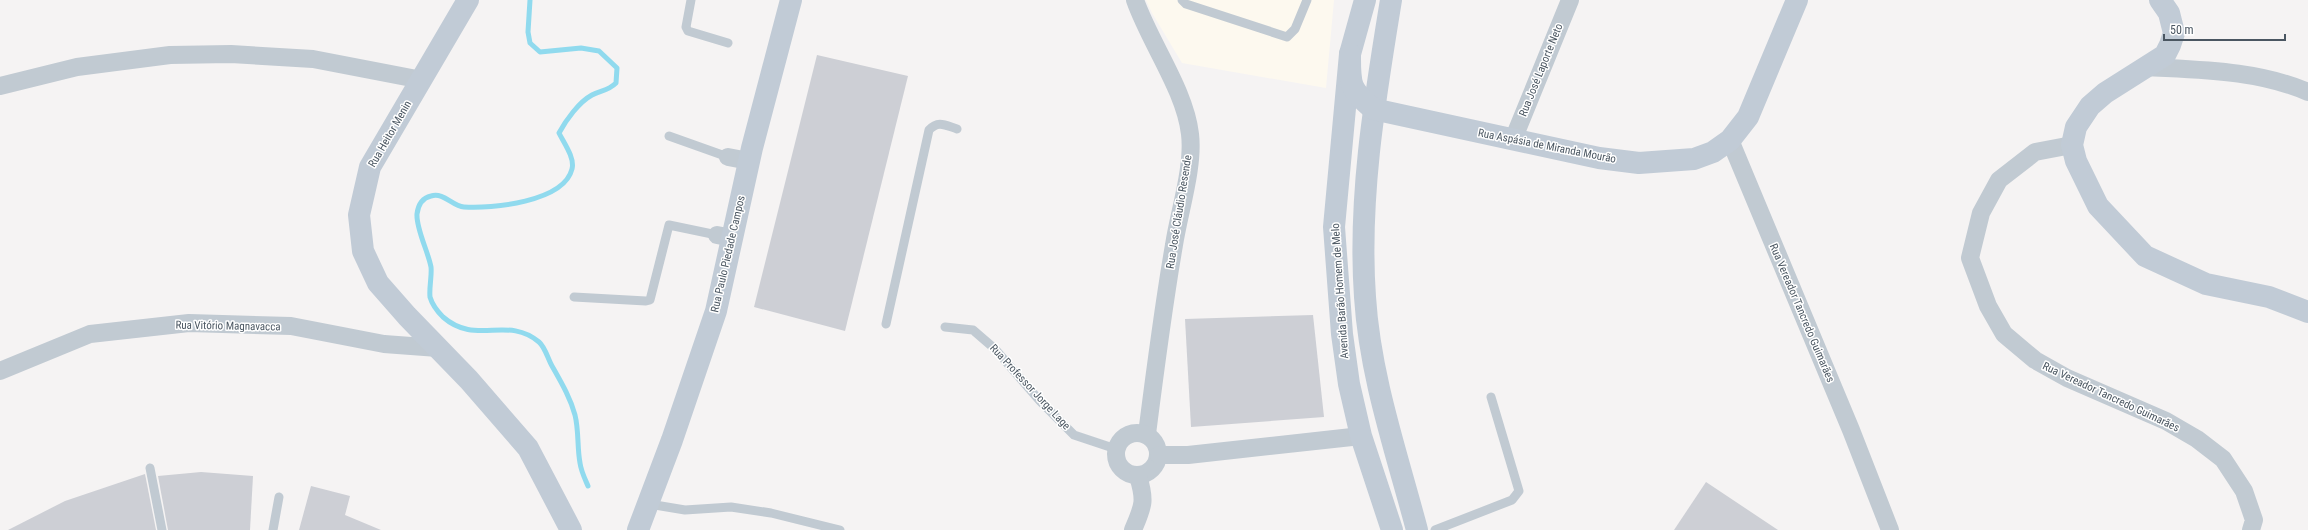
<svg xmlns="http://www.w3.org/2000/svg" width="2308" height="530" font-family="'Roboto Condensed',sans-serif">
  <rect width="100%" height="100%" fill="#f5f3f3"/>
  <!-- commercial -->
  <polygon fill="#fdf9ef" points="1146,0 1334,0 1326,88 1182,63 1152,13"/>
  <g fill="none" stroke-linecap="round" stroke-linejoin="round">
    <!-- stream -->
    <path stroke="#90daee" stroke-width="5" d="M530 0 528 32 530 43 540 52 581 48 599 51 617 68 616 83C608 91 601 90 592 95 579 102 566 120 559 133 564 143 575 158 572 169 564 202 491 209 464 207 452 206 444 192 431 196 422 198 418 206 417 214 416 229 428 251 431 267 432 276 429 287 430 297 432 304 438 312 443 317 476 346 507 315 539 342 545 347 548 359 552 366 561 382 570 397 575 415 579 431 577 447 580 463 581 471 585 479 588 486"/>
  </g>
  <!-- building -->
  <g fill="#cdcfd5">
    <polygon points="817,55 908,76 845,331 754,307"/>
    <polygon points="1313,315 1324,417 1191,427 1185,319"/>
    <polygon points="201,472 253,476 250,530 168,530 158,476"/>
    <polygon points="145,474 156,530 8,530 65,501"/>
    <polygon points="1706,482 1778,530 1674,530"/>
    <polygon points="311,486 350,496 345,515 381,530 299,530"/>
  </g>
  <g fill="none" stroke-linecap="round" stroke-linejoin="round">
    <!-- lane -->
    <g stroke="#c1cad2" stroke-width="9">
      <polyline points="691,0 686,27 688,31 728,43"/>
      <polyline points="1182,0 1186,4 1287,37 1295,29 1307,0"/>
      <polyline points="669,136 728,157"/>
      <polyline points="574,297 646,301 650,300 669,225 717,235"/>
      <path d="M886 324 929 130C938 120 945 125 957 129"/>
      <polyline points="945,327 973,330 995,349 1040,401 1074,435 1116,449"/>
      <polyline points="150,468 162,530"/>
      <polyline points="649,504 685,510 731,507 771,513 840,530"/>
      <polyline points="273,530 279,497"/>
      <polyline points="1435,530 1512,500 1519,491 1491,397"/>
    </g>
    <!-- street -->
    <g stroke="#c1cad2" stroke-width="18">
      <path d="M1135 0C1150 43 1185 90 1190 134 1194 167 1179 212 1174 245 1163 308 1155 371 1147 434"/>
      <path d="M2146 67C2200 70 2257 70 2308 92"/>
      <polyline points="0,86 77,67 170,55 231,54 313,59 422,80"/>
      <polyline points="1513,140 1570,0"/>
      <polyline points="1730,140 1851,430 1890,530"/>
      <polyline points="2072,145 2035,152 1999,180 1981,213 1970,258 1988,306 2004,334 2035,360 2067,378 2166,421 2197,439 2223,459 2244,491 2254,520 2251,530"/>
      <polyline points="728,157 749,161"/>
      <polyline points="717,235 732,238"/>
      <polyline points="0,371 90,334 189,323 291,326 384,344 438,348"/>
      <circle cx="1137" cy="454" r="21"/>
      <polyline points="1159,455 1188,455 1361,436"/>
      <path d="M1133 530C1143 506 1146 502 1138 476"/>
    </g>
    <!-- secondary -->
    <g stroke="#c1cbd6" stroke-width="22">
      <polyline points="468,0 370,167 359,215 363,251 378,283 407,316 469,380 528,448 571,530"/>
      <polyline points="1365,0 1350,54 1334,227 1342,334 1349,384 1361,436 1392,530"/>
      <path d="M1391 0C1375 98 1358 198 1365 297 1370 377 1397 454 1417 530"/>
      <polyline points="2160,0 2169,13 2174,33 2170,45 2165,55 2105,93 2090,106 2076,127 2072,145 2076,161 2098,206 2145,256 2206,284 2269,297 2308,312"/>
      <path d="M1350 54C1350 85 1349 88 1373 109L1599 158 1639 163 1694 159 1713 152 1730 140 1748 117 1797 0"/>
      <polyline points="638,530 672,440 716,311 752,148 791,0"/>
    </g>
  </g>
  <g text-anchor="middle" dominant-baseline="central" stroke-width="3" stroke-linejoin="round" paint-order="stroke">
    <!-- street labels -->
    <g font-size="11" fill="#4a5661" stroke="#fff">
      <text transform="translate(1541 70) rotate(-68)">Rua José Laporte Neto</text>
      <text transform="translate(390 134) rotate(-60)">Rua Heitor Menin</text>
      <text transform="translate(1547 146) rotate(11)">Rua Aspásia de Miranda Mourão</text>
      <text transform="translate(1179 212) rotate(-81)">Rua José Cláudio Resende</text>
      <text transform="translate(728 254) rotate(-77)">Rua Paulo Piedade Campos</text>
      <text transform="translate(1340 291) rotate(-94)">Avenida Barão Homem de Melo</text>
      <text transform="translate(1802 313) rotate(67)">Rua Vereador Tancredo Guimarães</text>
      <text transform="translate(228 326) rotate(1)">Rua Vitório Magnavacca</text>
      <text transform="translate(1030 387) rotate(47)">Rua Professor Jorge Lage</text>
      <text transform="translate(2111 397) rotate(25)">Rua Vereador Tancredo Guimarães</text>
    </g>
  </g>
  <!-- scale -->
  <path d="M2164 34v6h121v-6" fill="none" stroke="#4a5661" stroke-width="2"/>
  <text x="2170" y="34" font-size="12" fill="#4a5661" stroke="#ffffff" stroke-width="3" paint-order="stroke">50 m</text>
</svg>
